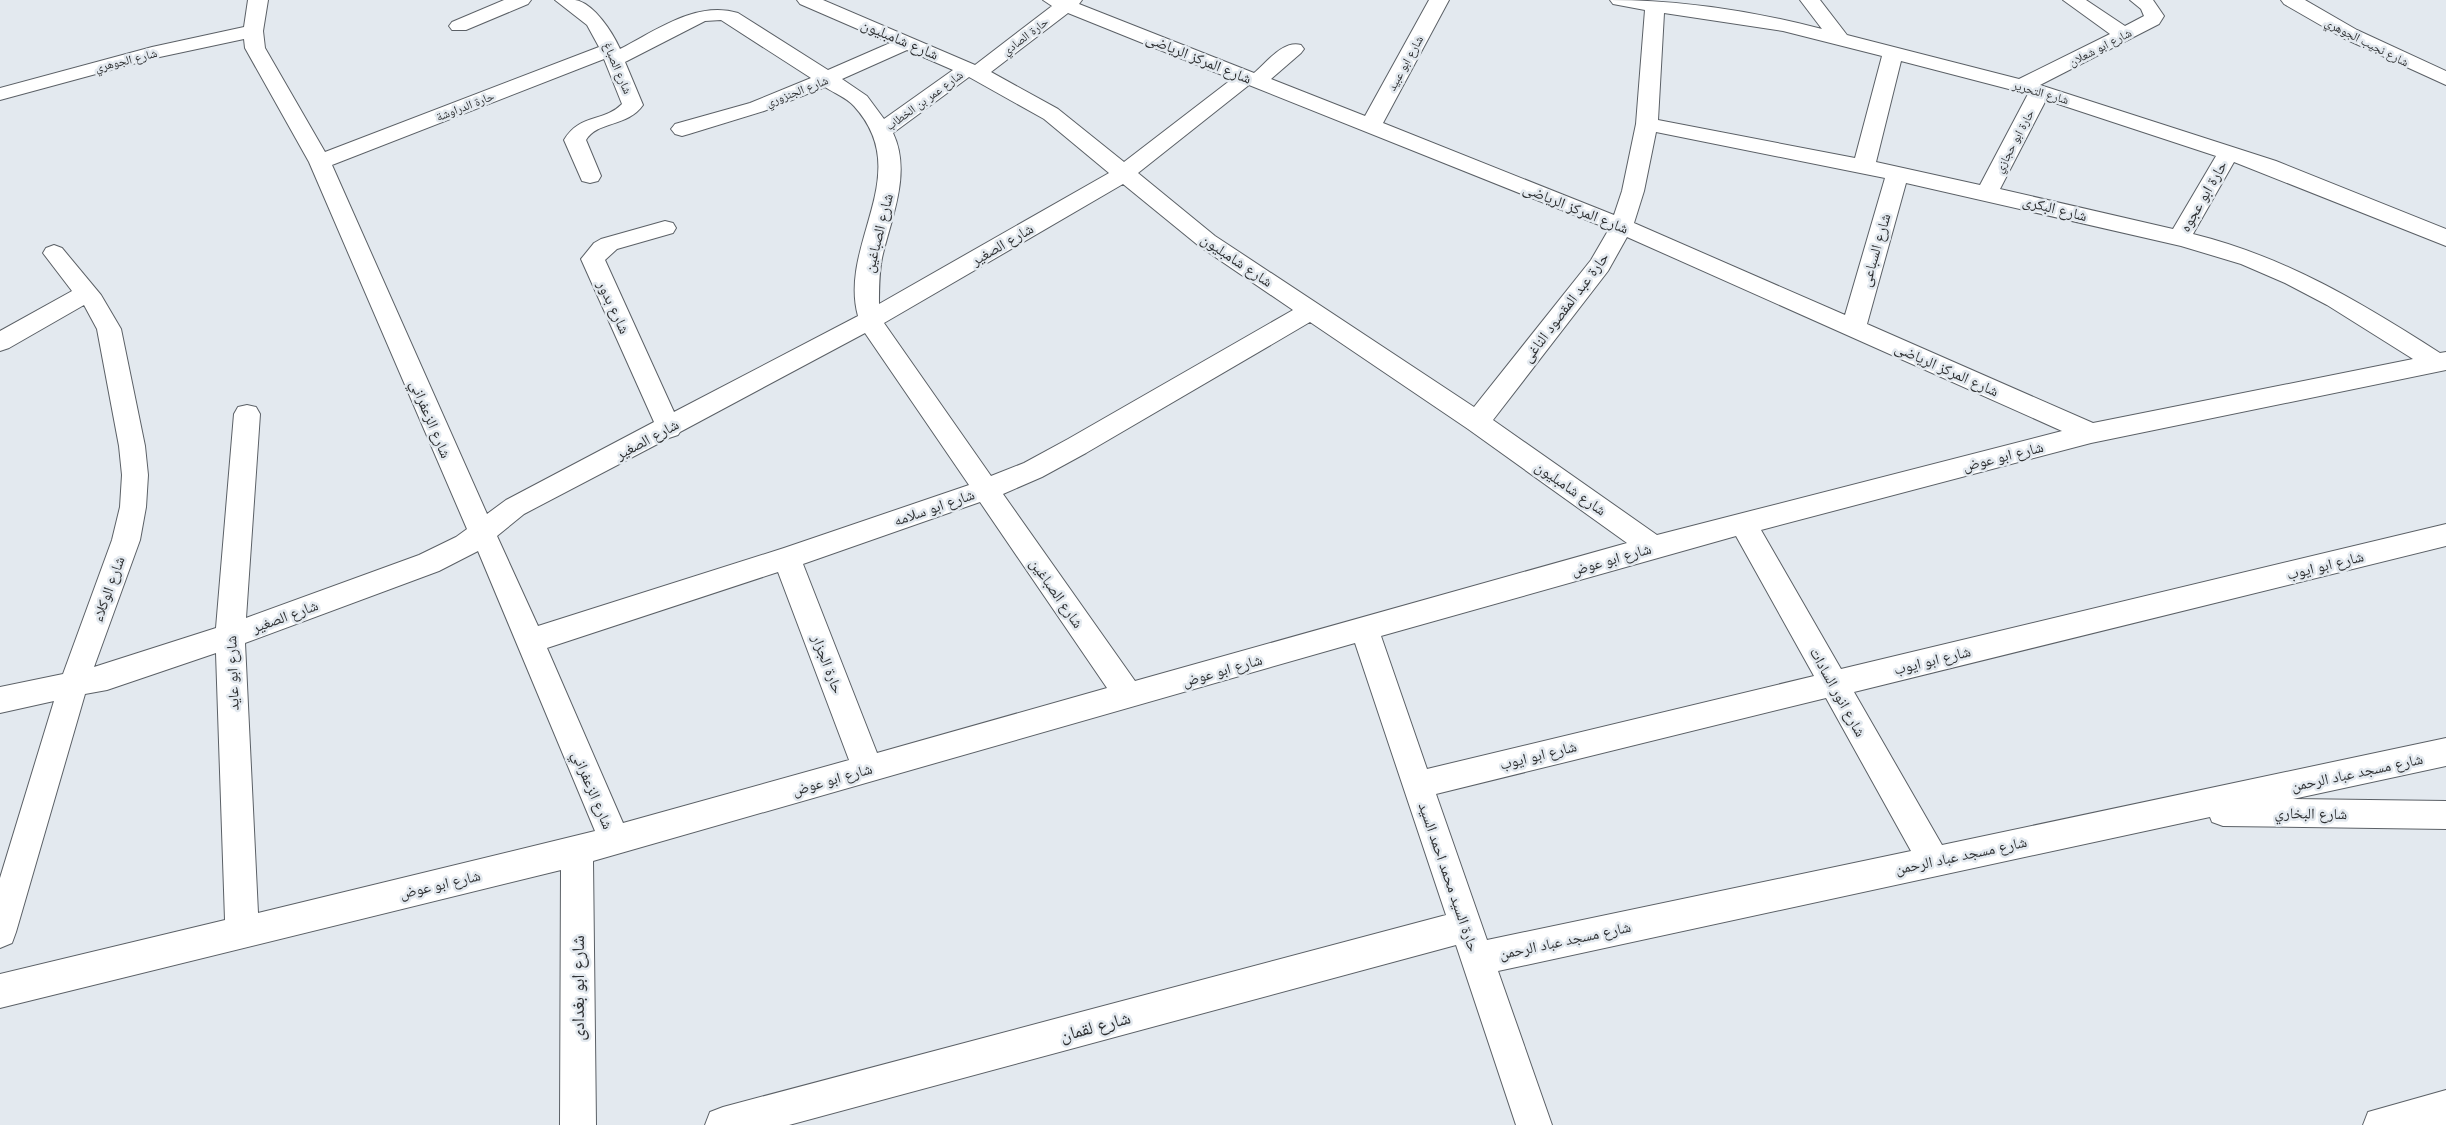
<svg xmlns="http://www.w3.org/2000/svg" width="2446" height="1125" font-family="Quicksand,'Noto Naskh Arabic',sans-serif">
  <rect width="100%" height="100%" fill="#e3e9ef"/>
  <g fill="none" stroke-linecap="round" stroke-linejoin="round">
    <defs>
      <g id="street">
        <path d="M248 0H268L263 31 265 48 325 152 599 47 587 25 555 0C562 0 569 0 575 0 594 3 613 33 620 49 655 31 697 0 738 13L828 70 890 43 800 4 797 0H823L975 65 1052 6 1043 0H1082L1079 4 1254 73C1267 62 1283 40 1301 45L1304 49 1301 53 1271 79 1365 116 1429 0H1449L1383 123 1614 215 1622 191 1636 124 1645 10 1613 4 1610 0C1681 0 1753 11 1822 29L1800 0H1820L1847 35 2019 79 2110 34 2063 0H2086L2125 26 2144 16 2141 9 2130 0H2153L2164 16 2159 24 2040 85 2276 161 2446 229V246L2234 162 2193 234C2286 257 2360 302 2440 353L2446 352V370L2091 443 1761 530 1841 669 2446 524V546L1854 692 1942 845 2446 738V766L2293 799 2446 801V829L2223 826 2212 822 2210 817 1498 971 1552 1125H1516L1456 945 789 1125H705L710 1112 723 1107 1446 915 1355 643 593 861 596 1125H560L561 870 0 1008V974L225 920 216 653 107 690 85 694 16 932 12 943 0 948V878L54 701 0 713V687L63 674 112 540 120 507 122 475 119 446 97 329 84 305 9 348 0 351V331L72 291 43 253 46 248 54 245 62 248 101 295 121 329 145 446 148 475 146 507 140 540 94 667 216 628 234 414 238 407 247 405 256 407 260 414 246 618 419 555 456 537 467 529 309 162 245 48 244 39 155 58 0 100V88L152 47 244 27ZM1068 13 1232 79 1124 162 1058 109 991 72ZM1664 13 1783 31 1882 56 1855 158 1658 120ZM721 20 811 78 750 103 675 124 671 129 675 134 682 136 689 134 764 111 825 87C834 93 847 98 854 106 916 174 838 243 858 316L674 412 605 260 617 249 673 233 676 228 673 223 665 221 601 239 594 243 581 259 654 422 506 500 487 514 332 165 604 59 622 104C603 123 580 113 564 140L582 181 590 183 598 181 601 176 586 140C597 121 628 127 643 105L625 62 705 21ZM907 50 953 70 884 119 867 96 842 79ZM1901 61 2028 94 1980 185 1876 162ZM969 77 1044 119 1109 173 879 304C879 288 879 273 882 258 891 218 912 173 893 133ZM1249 85 1609 229 1591 260 1474 407 1215 236 1138 173ZM2046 100 2216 156 2173 229 2000 189ZM1656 132 1885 178 1845 315 1634 223 1644 191ZM1906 183 2181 246 2241 264 2285 283 2327 305 2413 359 2093 423 1867 324ZM1123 184 1199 246 1293 310 1068 439 1024 463 991 476 884 323ZM1627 237 2062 431 1657 535 1493 420 1608 271ZM1310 322 1468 429 1627 543 1135 681 1003 494 1042 477 1086 453ZM865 333 969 485 784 548 538 626 497 536 524 514 669 438 678 435 680 432ZM980 502 1107 688 877 753 803 564ZM1736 536 1814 676 1427 769 1381 636ZM478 551 595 831 258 913 245 643 439 571ZM778 572 849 760 623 823 547 648ZM1826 698 1911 851 1487 940 1436 794Z"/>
        <polygon points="504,0 531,0 528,4 466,30 452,30 449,26 452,22"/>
        <polygon points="2281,0 2305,0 2357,30 2446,71 2446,85 2343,38 2284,4"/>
        <polygon points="2446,1090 2446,1125 2363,1125 2368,1112"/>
      </g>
    </defs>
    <!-- street casing -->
    <use href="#street" stroke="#5b6066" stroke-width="2"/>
    <!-- street -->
    <use href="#street" fill="#fff" fill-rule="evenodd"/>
  </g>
  <g text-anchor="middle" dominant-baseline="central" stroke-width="5" stroke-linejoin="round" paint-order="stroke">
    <!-- far-street labels -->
    <g font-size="12" fill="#2d2f31" stroke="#e3e9ef">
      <text transform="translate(1025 36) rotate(-37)">حارة الصادي</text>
      <text transform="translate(2367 42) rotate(27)">شارع نجيب الجوهري</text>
      <text transform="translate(2100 47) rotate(-27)">شارع ابو شعلان</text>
      <text transform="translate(126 60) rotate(-14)">شارع الجوهري</text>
      <text transform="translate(1405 63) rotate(-61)">شارع ابو عبيد</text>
      <text transform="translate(618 68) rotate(67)">شارع الصباغ</text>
      <text transform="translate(797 91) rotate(-21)">شارع الجنزوري</text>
      <text transform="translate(2041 92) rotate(16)">شارع التحرير</text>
      <text transform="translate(924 100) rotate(-36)">شارع عمر بن الخطاب</text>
      <text transform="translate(465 106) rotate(-21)">حارة الدراوشة</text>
      <text transform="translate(2014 141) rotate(-62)">حارة ابو حجازي</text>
    </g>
    <!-- street labels -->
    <g font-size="15" fill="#2d2f31" stroke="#e3e9ef">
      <text transform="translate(900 39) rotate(23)">شارع شامبليون</text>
      <text transform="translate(1199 58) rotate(22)">شارع المركز الرياضى</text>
      <text transform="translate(2203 196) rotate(-60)">حارة ابو عجوه</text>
      <text transform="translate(1576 208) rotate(22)">شارع المركز الرياضى</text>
      <text transform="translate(2055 208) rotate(14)">شارع البكرى</text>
      <text transform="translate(878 233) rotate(-76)">شارع الصباغين</text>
      <text transform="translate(1002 244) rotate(-30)">شارع الصغير</text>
      <text transform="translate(1875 250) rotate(-74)">شارع السباعى</text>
      <text transform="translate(1237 260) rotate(34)">شارع شامبليون</text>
      <text transform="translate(614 307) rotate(65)">شارع بدور</text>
      <text transform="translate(1565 307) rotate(-53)">حارة عبد المقصود الناغى</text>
      <text transform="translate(1947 369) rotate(24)">شارع المركز الرياضى</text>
      <text transform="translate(431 419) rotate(67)">شارع الزعفراني</text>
      <text transform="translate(647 439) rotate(-28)">شارع الصغير</text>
      <text transform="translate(2003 456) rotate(-14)">شارع ابو عوض</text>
      <text transform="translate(1571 488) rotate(35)">شارع شامبليون</text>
      <text transform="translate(934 507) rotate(-19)">شارع ابو سلامه</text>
      <text transform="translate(1611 559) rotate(-16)">شارع ابو عوض</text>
      <text transform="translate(2325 565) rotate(-14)">شارع ابو ايوب</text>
      <text transform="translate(108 589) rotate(-70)">شارع الوكلاء</text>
      <text transform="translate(1057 593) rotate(55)">شارع الصباغين</text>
      <text transform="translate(285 616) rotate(-20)">شارع الصغير</text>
      <text transform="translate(1932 660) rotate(-14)">شارع ابو ايوب</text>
      <text transform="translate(828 664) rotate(69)">حارة الجزار</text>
      <text transform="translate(1222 670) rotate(-16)">شارع ابو عوض</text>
      <text transform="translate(232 673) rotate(-92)">شارع ابو عايد</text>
      <text transform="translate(1838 692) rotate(61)">شارع انور السادات</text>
      <text transform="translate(1538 755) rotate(-14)">شارع ابو ايوب</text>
      <text transform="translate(2357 772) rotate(-12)">شارع مسجد عباد الرحمن</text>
      <text transform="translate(832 779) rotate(-16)">شارع ابو عوض</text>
      <text transform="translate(593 790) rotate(67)">شارع الزعفراني</text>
      <text transform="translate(2311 813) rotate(1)">شارع البخاري</text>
      <text transform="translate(1961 855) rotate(-12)">شارع مسجد عباد الرحمن</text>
      <text transform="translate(1449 877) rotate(71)">حارة السيد محمد احمد السيد</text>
      <text transform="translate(440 884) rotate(-13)">شارع ابو عوض</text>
      <text transform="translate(1565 940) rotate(-12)">شارع مسجد عباد الرحمن</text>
    </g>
    <!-- near-street labels -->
    <g font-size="18" fill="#2d2f31" stroke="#e3e9ef">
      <text transform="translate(577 988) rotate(-90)">شارع ابو بغدادى</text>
      <text transform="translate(1095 1026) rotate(-15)">شارع لقمان</text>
    </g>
  </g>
</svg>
